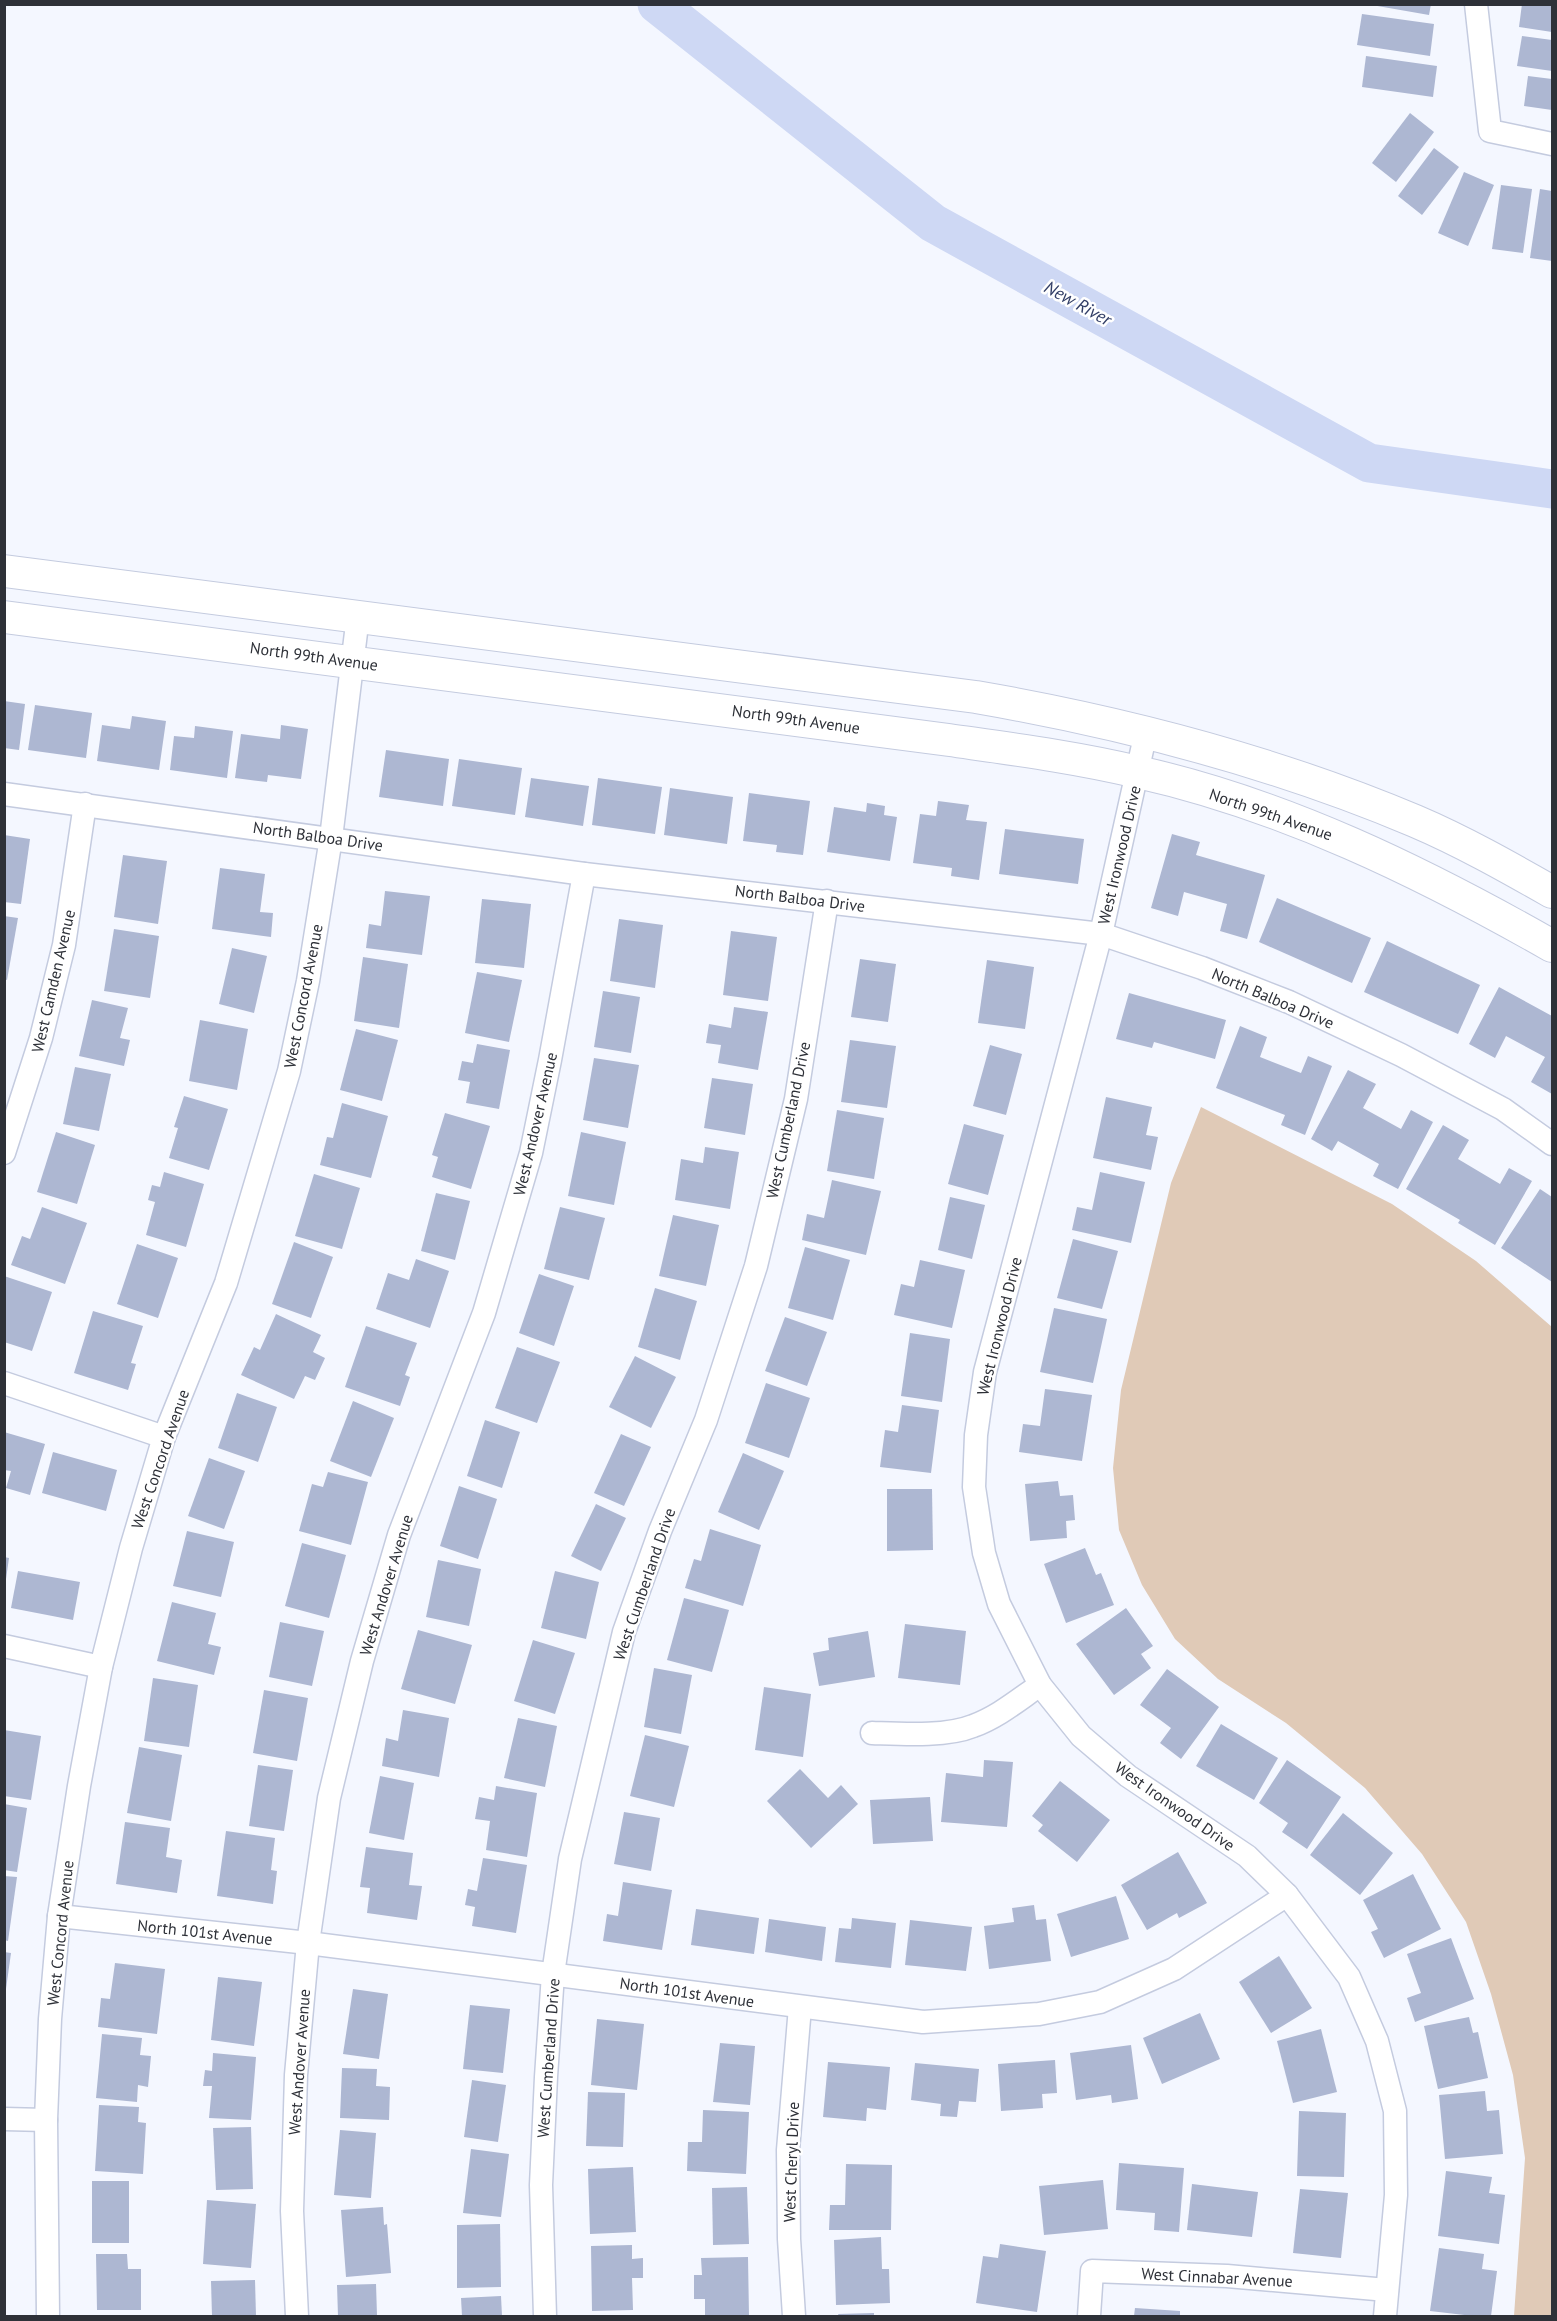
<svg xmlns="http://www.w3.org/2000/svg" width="1557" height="2321" font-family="'PT Sans',sans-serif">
  <rect width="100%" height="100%" fill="#f4f7ff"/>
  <!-- green -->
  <polygon fill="#e0cab7" points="1201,1107 1392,1204 1476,1261 1552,1327 1552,2316 1514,2316 1525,2158 1513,2075 1491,1994 1466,1922 1422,1854 1365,1788 1286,1723 1218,1679 1175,1639 1142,1585 1119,1530 1113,1468 1121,1390 1171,1183"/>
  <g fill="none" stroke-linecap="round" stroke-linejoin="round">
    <!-- river -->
    <polyline stroke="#ced8f4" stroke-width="39" points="657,4 933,223 1369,463 1552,489"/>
  </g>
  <!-- building -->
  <g fill="#adb7d2">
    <polygon points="1366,4 1431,4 1429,15"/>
    <polygon points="1522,4 1552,4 1552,32 1519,27"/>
    <polygon points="1362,14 1434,24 1430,56 1357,45"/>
    <polygon points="1522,36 1552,40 1552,71 1517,66"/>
    <polygon points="1366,56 1437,66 1433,97 1362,87"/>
    <polygon points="1528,76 1552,79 1552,110 1524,106"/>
    <polygon points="1410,113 1434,132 1396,182 1372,163"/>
    <polygon points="1434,148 1459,167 1422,215 1398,196"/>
    <polygon points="1464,172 1494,185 1468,246 1438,233"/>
    <polygon points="1501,185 1532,189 1523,253 1492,249"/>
    <polygon points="1540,189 1552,191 1552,261 1530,258"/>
    <polygon points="4,701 25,704 19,750 4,748"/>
    <polygon points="35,705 92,713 86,758 28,750"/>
    <polygon points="132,716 166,721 159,770 97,761 102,725 130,729"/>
    <polygon points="281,725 308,729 301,779 268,775 267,782 235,778 241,734 280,739"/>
    <polygon points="195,726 233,731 227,778 170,770 174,736 194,738"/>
    <polygon points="386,750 449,759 443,806 379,797"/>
    <polygon points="459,759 522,768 515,815 452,806"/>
    <polygon points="531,778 589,786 583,826 525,817"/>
    <polygon points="598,778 662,787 655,834 592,825"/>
    <polygon points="670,788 733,797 727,844 664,835"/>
    <polygon points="749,793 810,801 803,855 776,852 777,845 743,841"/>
    <polygon points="938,801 969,805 966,820 987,822 979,880 951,876 952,868 913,863 920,814 936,816"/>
    <polygon points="867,803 885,806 884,815 897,817 890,861 827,852 834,807 866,812"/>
    <polygon points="1005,829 1084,839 1078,884 999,874"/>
    <polygon points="1172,834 1200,842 1196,855 1265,875 1247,939 1220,931 1227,904 1184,892 1178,916 1151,908"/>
    <polygon points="4,835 30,839 21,904 4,902"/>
    <polygon points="123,855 167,861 158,924 114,917"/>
    <polygon points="220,868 265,874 260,912 273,913 271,937 212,929"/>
    <polygon points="385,891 430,896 422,955 366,948 369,924 381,926"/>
    <polygon points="1277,898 1371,938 1352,983 1259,942"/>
    <polygon points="482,899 531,904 524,968 475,963"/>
    <polygon points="4,916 18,918 7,980 4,979"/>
    <polygon points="619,919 663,925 655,988 610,981"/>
    <polygon points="114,929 159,936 150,998 104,991"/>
    <polygon points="731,931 777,937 768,1001 723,995"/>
    <polygon points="1387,941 1480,985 1458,1034 1364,992"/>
    <polygon points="232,948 267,956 254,1013 219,1004"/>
    <polygon points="363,957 408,964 399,1028 354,1021"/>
    <polygon points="860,959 896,964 888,1022 851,1017"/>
    <polygon points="987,960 1034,967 1025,1029 978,1023"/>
    <polygon points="477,972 522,980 509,1042 465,1033"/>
    <polygon points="1499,987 1552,1016 1552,1094 1531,1082 1545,1057 1506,1036 1495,1058 1469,1044"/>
    <polygon points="603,991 640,997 631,1053 594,1047"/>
    <polygon points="1129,993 1226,1020 1215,1059 1154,1042 1152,1048 1116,1039"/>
    <polygon points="92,1000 128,1008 120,1038 130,1040 124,1066 79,1056"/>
    <polygon points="734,1007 768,1012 758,1070 718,1063 721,1045 706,1043 709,1024 731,1028"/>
    <polygon points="200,1020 248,1029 237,1090 189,1081"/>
    <polygon points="1240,1026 1267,1037 1260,1057 1301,1073 1308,1056 1332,1066 1305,1135 1281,1125 1285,1115 1216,1088"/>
    <polygon points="356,1029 398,1040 382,1101 340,1090"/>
    <polygon points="850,1040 896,1046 887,1108 841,1102"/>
    <polygon points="477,1044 510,1050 499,1109 466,1103 470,1082 458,1080 462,1061 473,1063"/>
    <polygon points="990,1045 1022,1054 1006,1115 973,1106"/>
    <polygon points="594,1058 639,1065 628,1128 583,1120"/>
    <polygon points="75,1067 111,1074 99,1131 63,1124"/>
    <polygon points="1348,1070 1376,1084 1363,1108 1401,1129 1411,1110 1433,1122 1398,1189 1373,1176 1379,1164 1338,1141 1332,1151 1311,1139"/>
    <polygon points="712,1078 753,1084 745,1135 704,1128"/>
    <polygon points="184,1096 228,1109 209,1170 169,1158 178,1128 174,1127"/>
    <polygon points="1106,1097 1152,1107 1146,1135 1158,1137 1151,1170 1093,1158"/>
    <polygon points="342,1103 388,1116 371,1178 320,1165 327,1137 333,1138"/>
    <polygon points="837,1110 884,1118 874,1179 827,1171"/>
    <polygon points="445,1113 490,1126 471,1189 432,1177 438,1157 432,1155"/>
    <polygon points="964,1124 1004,1135 988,1195 948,1184"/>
    <polygon points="1443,1125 1469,1140 1458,1159 1500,1184 1509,1168 1532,1181 1495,1245 1458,1223 1460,1220 1406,1189"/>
    <polygon points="56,1132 95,1145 77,1204 37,1192"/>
    <polygon points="581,1132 626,1142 614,1205 568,1196"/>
    <polygon points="705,1147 739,1152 730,1209 675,1200 681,1159 703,1163"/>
    <polygon points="164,1172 204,1184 186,1247 146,1235 155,1202 148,1200 152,1185 160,1187"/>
    <polygon points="1100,1172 1145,1182 1131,1243 1072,1230 1077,1207 1092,1210"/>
    <polygon points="314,1174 360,1188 342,1249 295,1236"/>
    <polygon points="832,1180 881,1191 866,1255 802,1240 807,1214 824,1218"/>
    <polygon points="1540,1189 1552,1197 1551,1229 1552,1230 1552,1282 1501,1248"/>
    <polygon points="436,1193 470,1201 455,1260 421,1251"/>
    <polygon points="950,1197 985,1205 972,1259 938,1250"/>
    <polygon points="42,1207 87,1223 65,1284 11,1265 22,1236 30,1239"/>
    <polygon points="560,1207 605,1218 589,1280 544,1269"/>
    <polygon points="673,1215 719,1225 706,1286 659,1276"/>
    <polygon points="1073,1239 1118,1251 1102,1309 1057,1298"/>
    <polygon points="294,1242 333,1257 311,1318 272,1304"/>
    <polygon points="137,1244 178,1258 158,1318 117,1304"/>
    <polygon points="805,1247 850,1260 833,1320 788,1308"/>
    <polygon points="416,1259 449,1271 430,1328 376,1309 388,1273 409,1280"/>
    <polygon points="920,1260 965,1270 952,1328 894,1315 901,1284 914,1287"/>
    <polygon points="539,1274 574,1286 554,1346 519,1333"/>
    <polygon points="4,1276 52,1292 32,1351 4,1342"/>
    <polygon points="655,1288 697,1301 680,1360 638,1347"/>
    <polygon points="1054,1308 1107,1319 1093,1383 1040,1372"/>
    <polygon points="93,1311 143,1326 131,1363 136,1364 128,1390 74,1373"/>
    <polygon points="276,1314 321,1335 313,1352 325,1358 315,1380 305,1376 294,1399 241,1375 254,1347 260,1350"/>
    <polygon points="785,1317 827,1332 807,1386 765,1371"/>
    <polygon points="366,1326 417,1343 405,1375 410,1377 400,1406 345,1387"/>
    <polygon points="910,1333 950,1339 942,1402 901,1396"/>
    <polygon points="517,1347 560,1362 537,1423 495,1408"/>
    <polygon points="635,1356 676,1377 651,1428 609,1407"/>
    <polygon points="766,1383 810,1398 789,1458 745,1443"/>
    <polygon points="1045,1389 1092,1395 1082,1461 1019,1452 1023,1424 1040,1426"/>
    <polygon points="237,1393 277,1407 258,1462 218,1448"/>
    <polygon points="353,1401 394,1418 371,1477 330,1461"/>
    <polygon points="902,1405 939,1410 931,1473 880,1467 885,1430 898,1432"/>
    <polygon points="485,1420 520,1432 502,1488 467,1476"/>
    <polygon points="4,1432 45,1444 30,1495 6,1488 11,1471 4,1470"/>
    <polygon points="621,1434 651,1447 624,1506 594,1493"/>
    <polygon points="53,1452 117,1470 106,1511 42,1493"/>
    <polygon points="743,1453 784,1471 759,1530 718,1512"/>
    <polygon points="209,1458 245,1471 224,1529 188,1516"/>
    <polygon points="328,1472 368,1482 351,1545 299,1531 312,1484 323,1487"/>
    <polygon points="1058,1481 1060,1496 1073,1495 1075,1520 1066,1521 1067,1538 1030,1541 1025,1484"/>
    <polygon points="459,1486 497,1499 478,1559 440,1546"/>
    <polygon points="887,1489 932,1489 933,1550 887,1551"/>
    <polygon points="596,1504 626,1518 601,1571 571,1556"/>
    <polygon points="710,1529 761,1545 743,1606 685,1588 694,1559 701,1561"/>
    <polygon points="187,1531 234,1542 221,1597 173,1586"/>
    <polygon points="302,1543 346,1555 329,1618 285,1606"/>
    <polygon points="1085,1548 1096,1575 1101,1573 1114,1605 1066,1623 1044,1564"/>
    <polygon points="4,1557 9,1558 6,1579 4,1579"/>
    <polygon points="438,1560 481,1569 469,1626 426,1617"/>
    <polygon points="18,1571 80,1582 73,1620 11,1608"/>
    <polygon points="555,1571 599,1582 586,1639 541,1628"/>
    <polygon points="684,1598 729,1610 712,1672 667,1660"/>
    <polygon points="172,1602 216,1613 208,1644 221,1647 214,1675 157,1661"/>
    <polygon points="1126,1608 1153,1646 1141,1654 1151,1668 1114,1695 1076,1644"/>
    <polygon points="280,1622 324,1631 312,1686 269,1677"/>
    <polygon points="905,1624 966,1631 960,1685 898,1678"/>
    <polygon points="418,1630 472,1645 455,1704 401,1689"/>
    <polygon points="868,1631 875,1677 819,1686 813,1653 829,1650 828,1638"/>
    <polygon points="533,1640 575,1653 555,1714 514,1701"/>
    <polygon points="654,1668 692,1675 681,1734 644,1727"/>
    <polygon points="1167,1669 1219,1707 1181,1759 1160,1743 1171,1728 1140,1705"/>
    <polygon points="153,1678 198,1685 189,1747 144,1741"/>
    <polygon points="764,1687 811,1694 803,1757 755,1750"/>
    <polygon points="264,1690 308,1698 297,1761 253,1753"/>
    <polygon points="403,1710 449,1718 439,1777 382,1766 386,1738 398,1741"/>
    <polygon points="518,1718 557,1726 545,1787 504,1778"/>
    <polygon points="1221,1724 1278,1758 1254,1800 1196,1766"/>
    <polygon points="4,1730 41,1736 31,1800 4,1796"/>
    <polygon points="645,1735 689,1746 674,1807 630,1796"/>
    <polygon points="139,1747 182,1755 171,1821 127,1813"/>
    <polygon points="984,1760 1013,1762 1007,1827 941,1822 946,1773 983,1777"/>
    <polygon points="1287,1760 1341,1797 1307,1849 1282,1832 1288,1823 1259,1803"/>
    <polygon points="258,1765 293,1770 284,1831 249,1826"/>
    <polygon points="800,1769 828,1798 841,1785 858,1804 811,1848 767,1801"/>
    <polygon points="380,1776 414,1783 404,1840 369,1833"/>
    <polygon points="1060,1781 1110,1820 1077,1862 1038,1831 1043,1825 1032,1816"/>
    <polygon points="496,1786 537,1793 527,1857 486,1850 490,1821 475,1819 479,1797 494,1800"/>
    <polygon points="930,1797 933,1841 873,1844 870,1800"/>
    <polygon points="4,1804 27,1808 17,1872 4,1870"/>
    <polygon points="624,1812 660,1818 651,1871 614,1864"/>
    <polygon points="1343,1813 1393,1853 1360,1895 1310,1855"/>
    <polygon points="125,1822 170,1828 166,1857 182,1860 177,1893 116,1884"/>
    <polygon points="226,1831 275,1838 271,1870 277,1871 273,1904 217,1896"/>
    <polygon points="366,1847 413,1853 409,1885 422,1886 417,1920 367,1913 370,1888 360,1887"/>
    <polygon points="1178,1852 1207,1903 1179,1918 1177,1913 1147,1930 1121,1885"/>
    <polygon points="483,1858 527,1865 516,1933 472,1926 475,1907 465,1905 468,1889 477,1891"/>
    <polygon points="1413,1874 1441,1929 1384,1958 1371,1932 1378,1929 1363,1900"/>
    <polygon points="4,1876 17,1877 8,1941 4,1940"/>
    <polygon points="623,1882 672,1890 662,1950 603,1941 607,1914 618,1916"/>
    <polygon points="1116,1896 1129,1939 1071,1957 1057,1914"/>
    <polygon points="1034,1905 1036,1920 1046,1919 1051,1961 989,1969 984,1926 1014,1922 1012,1908"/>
    <polygon points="696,1909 759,1918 754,1954 691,1945"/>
    <polygon points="852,1918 896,1923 891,1968 835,1962 839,1928 851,1929"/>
    <polygon points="769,1919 826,1927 822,1961 765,1952"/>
    <polygon points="910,1920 972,1927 966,1971 905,1965"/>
    <polygon points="1451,1938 1474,1999 1415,2022 1407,1998 1421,1993 1407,1954"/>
    <polygon points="4,1952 11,1953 6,1989 4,1989"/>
    <polygon points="1279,1956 1312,2008 1271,2033 1239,1982"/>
    <polygon points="115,1963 165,1969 157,2034 98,2027 101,1998 110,1999"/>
    <polygon points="218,1977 262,1982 254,2046 211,2040"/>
    <polygon points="353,1989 388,1994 379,2059 343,2054"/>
    <polygon points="470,2005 510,2009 503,2073 463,2069"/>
    <polygon points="1200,2013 1220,2059 1162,2084 1143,2038"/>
    <polygon points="1469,2017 1473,2033 1478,2032 1488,2078 1438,2089 1424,2026"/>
    <polygon points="597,2019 644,2024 637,2090 591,2085"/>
    <polygon points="1321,2029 1337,2092 1293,2103 1277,2041"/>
    <polygon points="102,2034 142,2038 140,2055 151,2056 148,2087 138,2085 137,2102 96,2098"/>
    <polygon points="720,2043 755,2046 750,2105 713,2102"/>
    <polygon points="1131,2045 1138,2099 1112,2103 1111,2095 1076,2100 1070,2053"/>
    <polygon points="213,2053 256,2057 251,2120 209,2118 212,2086 203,2086 205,2070 212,2071"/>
    <polygon points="1055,2060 1057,2093 1042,2094 1043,2108 1001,2111 998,2064"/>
    <polygon points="828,2062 890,2067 886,2110 867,2108 866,2121 823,2117"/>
    <polygon points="915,2063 979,2069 976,2102 959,2101 957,2117 940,2116 941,2104 911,2100"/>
    <polygon points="342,2068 377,2069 376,2086 390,2087 389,2120 340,2118"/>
    <polygon points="472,2080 506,2085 498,2142 464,2137"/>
    <polygon points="1485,2091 1487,2111 1499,2110 1503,2154 1445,2159 1439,2095"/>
    <polygon points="588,2092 625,2093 623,2147 586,2146"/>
    <polygon points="99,2105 139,2107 138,2122 146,2123 143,2174 95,2171"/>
    <polygon points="703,2110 749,2112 746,2174 687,2171 688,2142 702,2142"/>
    <polygon points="1299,2111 1346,2113 1344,2177 1297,2176"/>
    <polygon points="251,2127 253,2189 216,2190 213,2128"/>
    <polygon points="340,2130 376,2133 371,2198 334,2195"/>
    <polygon points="471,2149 509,2154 501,2217 463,2213"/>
    <polygon points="1119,2163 1184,2168 1179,2232 1154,2230 1155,2213 1116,2210"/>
    <polygon points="846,2164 892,2165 891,2230 829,2230 830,2205 845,2205"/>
    <polygon points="633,2167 636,2232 590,2234 588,2169"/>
    <polygon points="1446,2171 1492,2177 1489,2193 1505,2195 1499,2244 1438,2236"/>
    <polygon points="1103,2180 1108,2229 1044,2235 1039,2186"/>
    <rect x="92" y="2181" width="37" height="62"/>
    <polygon points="1192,2184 1258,2192 1252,2237 1187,2230"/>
    <polygon points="747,2187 749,2244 713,2245 712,2188"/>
    <polygon points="1300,2189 1348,2193 1341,2258 1293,2253"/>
    <polygon points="207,2200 256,2204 251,2268 203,2264"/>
    <polygon points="383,2207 384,2225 387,2224 391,2273 346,2277 341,2210"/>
    <polygon points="500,2224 501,2287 457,2288 457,2225"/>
    <polygon points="881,2237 882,2269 889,2269 890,2303 836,2305 834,2240"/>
    <polygon points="1000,2244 1046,2251 1037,2312 976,2303 983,2256 998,2258"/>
    <polygon points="632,2245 632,2259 643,2258 643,2278 632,2278 633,2310 592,2311 591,2246"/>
    <polygon points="1439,2248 1484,2254 1482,2269 1497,2271 1491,2316 1473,2316 1430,2311"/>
    <polygon points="96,2254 127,2254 128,2269 141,2269 141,2310 97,2310"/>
    <polygon points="748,2257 749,2316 705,2316 705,2299 694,2299 694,2275 702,2275 701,2258"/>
    <polygon points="255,2280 256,2316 212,2316 211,2281"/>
    <polygon points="376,2284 377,2316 338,2316 337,2285"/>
    <polygon points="501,2296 502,2316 462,2316 461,2298"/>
    <polygon points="1135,2308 1180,2311 1180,2316 1134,2316"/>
    <polygon points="874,2313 874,2316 839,2316 838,2314"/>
  </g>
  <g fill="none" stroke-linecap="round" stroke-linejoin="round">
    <defs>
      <g id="minor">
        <polyline points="1476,4 1490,131 1552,144"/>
        <polyline points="1146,732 1101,934 985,1372 976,1435 974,1487 984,1553 999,1604 1040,1685 1081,1736 1128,1776 1247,1856 1287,1895 1349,1977 1377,2041 1395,2111 1396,2195 1385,2316"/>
        <polyline points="4,794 584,874 1101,934 1202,968 1289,1002 1401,1055 1503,1109 1552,1144"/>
        <polyline points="4,1153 41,1038 64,945 85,804"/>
        <polyline points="4,1383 164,1437"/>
        <polyline points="4,1646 101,1667"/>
        <path d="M872 1733C901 1734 946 1737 973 1726 998 1717 1018 1700 1040 1685"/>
        <polyline points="59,1916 308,1943 923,2022 1039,2014 1100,2002 1174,1969 1287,1895"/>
        <polyline points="4,2119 46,2120"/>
        <polyline points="48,2316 46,2120 50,2019 59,1916 79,1786 101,1667 131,1548 164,1437 226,1283 289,1071 308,981 331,838 358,616"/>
        <polyline points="297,2316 292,2211 296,2075 308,1943 329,1798 362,1661 399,1535 484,1313 531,1153 550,1060 584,874"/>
        <polyline points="545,2316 541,2185 546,2077 553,1974 570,1859 624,1632 660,1531 706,1420 756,1266 796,1099 827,901"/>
        <polyline points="794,2316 789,2239 788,2150 800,2007"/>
        <polyline points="1089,2316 1092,2271 1227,2276 1387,2290"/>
      </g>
      <g id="secondary">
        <path d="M4 571 976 697C1126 723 1275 762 1415 821 1462 841 1508 867 1552 892"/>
        <path d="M4 617 949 740C1012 749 1075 757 1138 772 1285 805 1422 872 1552 946"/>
      </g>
    </defs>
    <!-- minor casing -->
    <use href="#minor" stroke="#c4cbdf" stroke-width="25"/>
    <!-- secondary casing -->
    <use href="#secondary" stroke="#c4cbdf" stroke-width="34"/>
    <!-- minor -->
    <use href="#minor" stroke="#fff" stroke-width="22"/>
    <!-- secondary -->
    <use href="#secondary" stroke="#fff" stroke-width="32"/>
  </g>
  <g text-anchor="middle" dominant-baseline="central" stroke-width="5" stroke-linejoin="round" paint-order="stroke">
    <!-- street labels -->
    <g font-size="16" fill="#2e3138" stroke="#fff">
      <text transform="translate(314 656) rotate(8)">North 99th Avenue</text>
      <text transform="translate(796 719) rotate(8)">North 99th Avenue</text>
      <text transform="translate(1271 814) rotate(19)">North 99th Avenue</text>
      <text transform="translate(318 836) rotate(8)">North Balboa Drive</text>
      <text transform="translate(1119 855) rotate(-77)">West Ironwood Drive</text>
      <text transform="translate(800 898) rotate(7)">North Balboa Drive</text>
      <text transform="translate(53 981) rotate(-77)">West Camden Avenue</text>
      <text transform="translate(303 996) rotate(-79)">West Concord Avenue</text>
      <text transform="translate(1273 998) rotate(23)">North Balboa Drive</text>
      <text transform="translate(788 1120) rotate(-78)">West Cumberland Drive</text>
      <text transform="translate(535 1124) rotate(-77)">West Andover Avenue</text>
      <text transform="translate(999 1326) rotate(-76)">West Ironwood Drive</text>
      <text transform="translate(160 1459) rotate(-71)">West Concord Avenue</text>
      <text transform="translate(644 1584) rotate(-71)">West Cumberland Drive</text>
      <text transform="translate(386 1585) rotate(-73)">West Andover Avenue</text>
      <text transform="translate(1175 1806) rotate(35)">West Ironwood Drive</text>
      <text transform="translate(205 1932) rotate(6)">North 101st Avenue</text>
      <text transform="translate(60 1933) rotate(-84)">West Concord Avenue</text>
      <text transform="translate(687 1992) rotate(8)">North 101st Avenue</text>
      <text transform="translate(548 2058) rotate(-86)">West Cumberland Drive</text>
      <text transform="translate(299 2062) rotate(-86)">West Andover Avenue</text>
      <text transform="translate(791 2162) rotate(-88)">West Cheryl Drive</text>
      <text transform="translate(1217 2277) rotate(3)">West Cinnabar Avenue</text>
    </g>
    <!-- water labels -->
    <g font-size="18" font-style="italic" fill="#323e66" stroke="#fff">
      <text transform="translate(1078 303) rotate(29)">New River</text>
    </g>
  </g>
  <!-- border -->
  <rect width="1557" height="2321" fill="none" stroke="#2e3138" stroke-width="12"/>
</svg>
